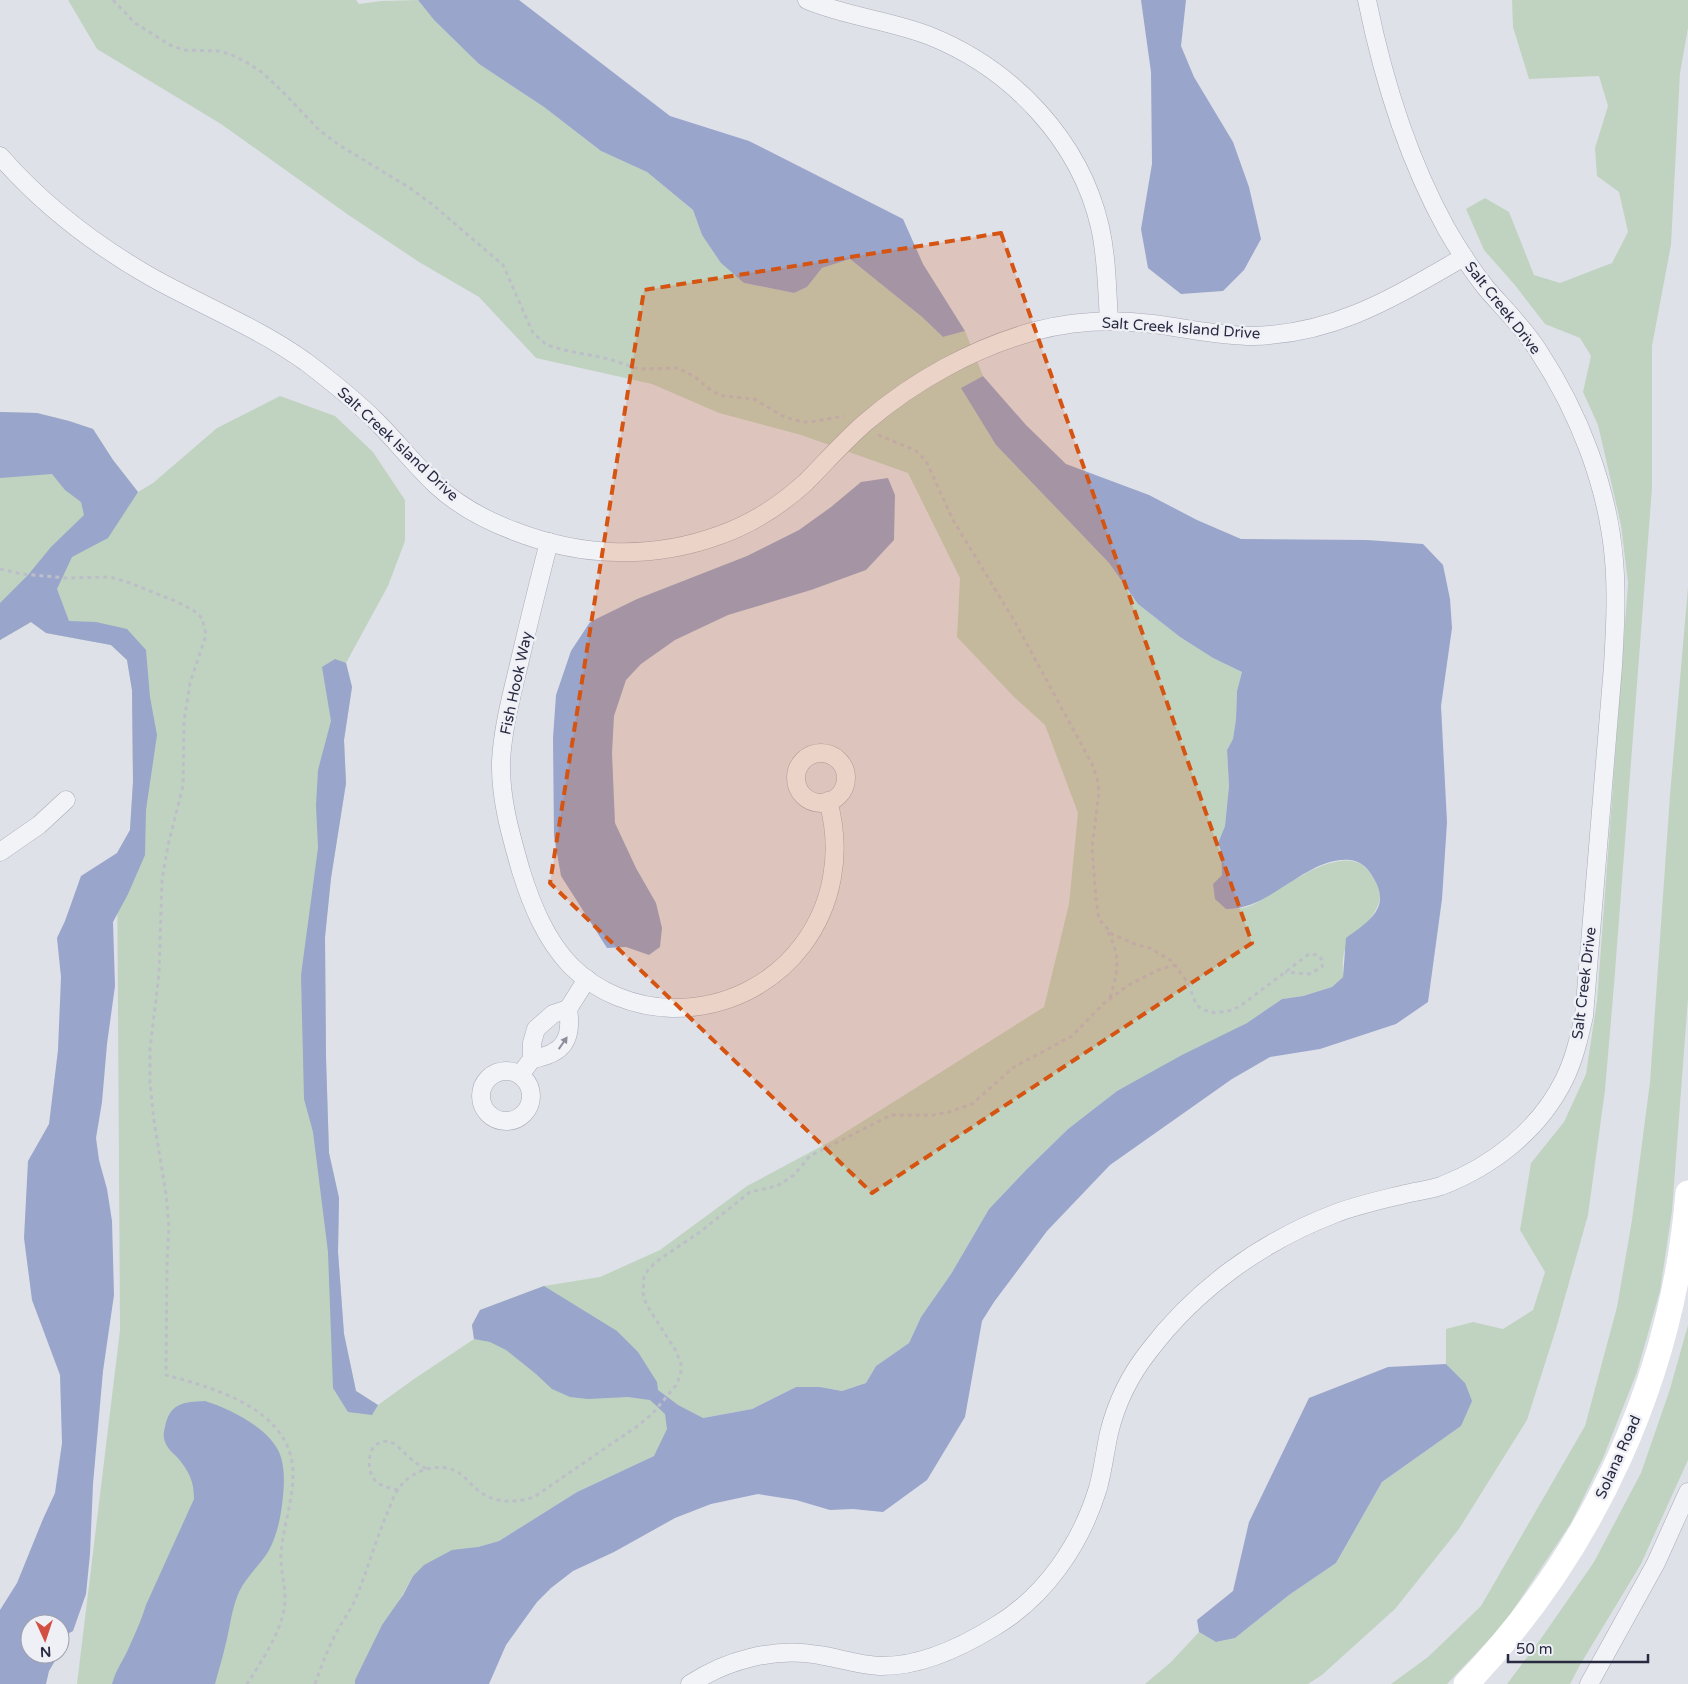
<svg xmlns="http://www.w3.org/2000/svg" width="1688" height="1684" font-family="'Varela Round',sans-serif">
  <rect width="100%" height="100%" fill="#dfe1e9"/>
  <!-- green -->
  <g fill="#c0d3c0">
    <path d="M68 0H356L359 4 381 1 418 0 434 20 479 64 544 107 601 151 647 172 693 210 702 235 744 283 794 293 807 287 822 268 850 259 922 317 943 337 965 331 983 376 962 388 996 445 1109 563 1138 604 1180 637 1213 658 1242 672 1237 691 1236 719 1233 739 1227 750 1229 786 1225 826 1218 843 1221 851 1226 909C1235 909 1244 909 1252 905 1279 892 1346 836 1370 873 1375 879 1381 889 1380 897 1377 920 1355 931 1345 950 1342 957 1343 969 1343 977L1332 987 1303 996 1282 999 1247 1023 1117 1091 1068 1129 1026 1170 989 1209 951 1274 921 1317 909 1343 876 1366 866 1383 842 1391 820 1387H796L752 1409 703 1418 654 1456 577 1492 499 1541 478 1547 413 1576 355 1680V1684H77L120 1330 117 853 130 830 133 782 132 690 127 660 111 645 46 633 31 622 0 640V412L37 413 69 421 93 429 113 460 138 492 153 483 217 428 280 396 335 416 373 452 405 500V541L388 586 346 663 352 687 344 740 346 783 331 878 325 937 326 1058 329 1153 339 1198 338 1252 344 1334 356 1391 378 1405 414 1379 474 1339 472 1325 480 1310 544 1286 600 1277 660 1250 747 1186 833 1140 1044 1007 1069 904 1078 813 1045 725 1014 697 957 637 960 578 908 473 801 435 719 413 652 384 536 358 479 297 419 262 347 214 221 124 97 49Z"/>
    <polygon points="1512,0 1688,0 1688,28 1680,73 1671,245 1652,346 1652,488 1614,985 1605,1090 1588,1215 1556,1329 1527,1420 1459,1529 1395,1609 1322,1675 1308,1684 1145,1684 1171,1662 1199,1632 1216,1642 1235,1638 1289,1595 1336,1563 1382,1482 1461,1426 1464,1383 1446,1364 1446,1329 1473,1322 1503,1329 1533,1310 1545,1272 1520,1230 1531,1163 1564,1122 1586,1074 1597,1001 1628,583 1621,525 1598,425 1583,392 1591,356 1580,338 1545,324 1514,284 1484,250 1466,209 1485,198 1509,212 1534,275 1560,283 1612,263 1628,232 1619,192 1597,176 1595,148 1608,106 1599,76 1529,79 1513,27"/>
    <polygon points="1688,587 1688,998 1672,1211 1660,1291 1637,1372 1603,1458 1571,1523 1504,1624 1447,1684 1391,1684 1428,1657 1481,1606 1585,1426 1617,1307 1632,1220 1650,1082 1670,795"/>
    <polygon points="1688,1325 1688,1460 1641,1564 1580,1665 1570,1684 1507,1684 1540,1640 1594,1562 1641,1473 1670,1389"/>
  </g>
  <!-- water -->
  <g fill="#99a5ca">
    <polygon points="418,0 519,0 670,116 749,141 903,219 923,264 965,331 943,337 922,317 850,259 822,268 807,287 794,293 744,283 721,263 702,235 693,210 647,172 601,151 544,107 479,64 434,20"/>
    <polygon points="1141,0 1186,0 1181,46 1194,77 1233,142 1249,187 1261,239 1244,270 1223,291 1181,294 1148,268 1141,229 1152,164 1151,72"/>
    <path d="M983 376 1026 425 1066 464 1149 495 1197 520 1241 539 1367 540 1423 544 1443 565 1450 599 1452 628 1441 706 1447 822 1442 899 1428 1002 1396 1024 1320 1049 1270 1057 1232 1079 1110 1165 1047 1231 994 1302 982 1321 965 1417 927 1480 883 1512 853 1509 830 1510 796 1500 758 1494 711 1504 675 1518 614 1552 573 1571 551 1588 537 1602 506 1645 489 1684H355V1680L382 1625 403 1595 413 1576 424 1565 452 1550 478 1547 499 1541 577 1492 654 1456 667 1429 665 1414 650 1400 628 1397 588 1399 570 1397 552 1389 536 1374 506 1350 490 1342 474 1339 472 1325 480 1310 544 1286 617 1331 638 1352 657 1382 658 1390 678 1405 703 1418 752 1409 796 1387H820L842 1391 866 1383 876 1366 909 1343 921 1317 951 1274 989 1209 1026 1170 1068 1129 1117 1091 1182 1055 1247 1023 1282 999 1303 996 1332 987 1343 977 1346 938C1371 920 1393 906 1371 874 1366 866 1359 861 1350 860 1307 856 1271 910 1226 909L1215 899 1213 884 1222 875 1221 851 1218 843 1225 826 1229 786 1227 750 1233 739 1236 719 1237 691 1242 672 1213 658 1180 637 1138 604 1109 563 996 445 961 388Z"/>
    <polygon points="0,412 37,413 69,421 93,429 113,460 138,492 108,538 72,557 57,589 69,621 96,622 127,629 146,650 150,697 157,735 146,810 145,855 128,894 113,922 115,986 107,1044 102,1102 96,1138 99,1160 107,1189 112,1221 114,1295 103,1371 93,1484 90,1554 86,1594 73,1631 62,1637 60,1648 60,1624 30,1624 30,1654 59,1654 49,1671 46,1684 0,1684 0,1610 17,1583 43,1519 55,1493 62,1443 60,1375 32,1300 24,1238 28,1161 49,1124 58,1050 61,977 57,938 65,921 81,876 117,853 130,830 133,782 132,690 127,660 111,645 46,633 31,622 0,640 0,603 28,575 51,547 84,515 81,502 65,490 52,474 0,478"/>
    <polygon points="888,478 895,495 894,540 866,570 811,590 728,615 675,640 641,664 626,680 614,716 612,753 615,823 636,868 656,903 662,928 660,947 649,955 626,947 607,948 561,876 554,836 553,738 556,695 571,651 590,622 637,599 747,556 799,530 831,507 861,482"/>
    <polygon points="335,659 346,663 352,687 344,740 346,783 331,878 325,937 326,1058 329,1153 339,1198 338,1252 344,1334 356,1391 378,1405 372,1415 348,1412 333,1388 328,1252 313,1132 304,1099 301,975 318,848 316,805 318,770 331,721 322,667"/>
    <polygon points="1446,1364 1465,1383 1472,1401 1461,1426 1382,1482 1336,1563 1289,1595 1235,1638 1216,1642 1199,1632 1197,1620 1233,1591 1249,1522 1309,1398 1388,1367"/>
    <path d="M205 1401C230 1409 267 1427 279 1452 286 1468 284 1489 282 1505 280 1521 276 1538 268 1552 259 1566 246 1577 239 1592 231 1610 230 1629 225 1647 222 1660 218 1672 215 1684H112C117 1667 124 1660 130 1645 136 1632 142 1618 146 1605L194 1499C194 1481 189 1471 177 1457 173 1453 169 1450 167 1446 163 1439 163 1434 165 1427 170 1403 183 1402 205 1401Z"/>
  </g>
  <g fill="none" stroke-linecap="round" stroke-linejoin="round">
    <defs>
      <g id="street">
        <path d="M807 0C847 17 890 20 930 36 1012 69 1080 140 1100 227 1107 258 1107 290 1109 321"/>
        <path d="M0 156C42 204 95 245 151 277 203 306 257 327 306 362 331 381 355 400 377 422 397 442 414 464 435 484 457 505 485 520 514 531 581 557 652 560 720 535 751 524 782 504 806 482 826 462 844 441 866 422 914 381 973 348 1035 331 1073 321 1114 319 1153 324 1186 328 1219 336 1253 336 1336 334 1394 297 1464 257"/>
        <path d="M549 542C539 581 529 621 520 660 512 694 503 726 501 761 500 799 511 836 521 871 532 906 546 940 571 966 598 993 635 1007 672 1008 783 1009 858 907 828 801"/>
        <circle cx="821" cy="778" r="25"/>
        <polyline points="0,852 39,825 66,800"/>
        <polyline points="568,1009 587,979"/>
        <path d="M532 1059C563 1054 573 1040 568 1009"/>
        <circle cx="506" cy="1096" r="25"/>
        <polyline points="520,1075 532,1059 532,1043 536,1029 553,1014 568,1009"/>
        <path d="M690 1684C727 1660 774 1647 819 1655 839 1658 858 1665 879 1666 919 1667 960 1648 994 1627 1045 1597 1081 1544 1098 1488 1103 1470 1105 1451 1109 1433 1116 1404 1130 1375 1149 1351 1196 1289 1261 1242 1334 1214 1357 1205 1381 1200 1405 1194 1417 1191 1429 1190 1441 1186 1493 1166 1539 1130 1564 1080 1574 1060 1579 1038 1584 1016L1613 666C1615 631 1617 595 1614 560 1608 487 1579 413 1539 352 1524 328 1504 309 1486 288 1471 269 1458 249 1446 228 1407 157 1383 79 1367 0"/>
        <polyline points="1589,1684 1656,1563 1688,1492"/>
      </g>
    </defs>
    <!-- street casing -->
    <use href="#street" stroke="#a8aab7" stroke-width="19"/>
    <!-- path -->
    <g stroke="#bdbfc8" stroke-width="3" stroke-dasharray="4 4" stroke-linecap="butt">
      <polyline points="113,0 135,23 170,45 183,50 219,51 232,55 246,62 263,73 284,93 319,130 339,145 410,188 433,205 503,265 533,333 547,345 564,350 609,359 639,369 678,368 695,377 713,392 724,396 754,399 781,415 794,420 806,422 817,421 844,416"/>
      <polyline points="878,435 915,450 926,461 953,520 1015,622 1092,764 1097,778 1099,791 1092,848 1096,900 1099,919 1112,934 1137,945 1150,948 1172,961 1188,983 1196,1004 1201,1009 1215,1013 1233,1010 1243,1004 1309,954 1318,955 1323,961 1322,967 1309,974 1285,972"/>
      <path d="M0 569 22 574 67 578 110 577 130 583 175 601 193 610 202 618 206 635 190 683 184 721 183 786 168 845 162 880 159 974 150 1049V1083L154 1121 166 1194 169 1227 167 1260 166 1375C215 1388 293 1410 293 1474 293 1501 283 1527 281 1553 280 1568 285 1583 285 1598 285 1628 262 1660 247 1684"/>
      <path d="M1108 932C1121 957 1118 972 1110 998"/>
      <path d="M398 1490C391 1488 384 1487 378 1483 367 1475 367 1456 374 1446 391 1434 398 1448 410 1458 415 1463 421 1466 427 1469"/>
      <path d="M315 1684C321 1667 327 1651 335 1635 342 1621 352 1609 357 1595 368 1569 375 1542 386 1516 390 1507 393 1496 399 1488 409 1474 428 1465 446 1468 459 1470 465 1478 474 1487 491 1503 512 1504 534 1497L639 1425 653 1413 677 1384 681 1372V1364L676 1351 646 1304 643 1293 644 1277 648 1270 657 1261 700 1232 750 1192 777 1186 794 1175 810 1156 891 1115H933L949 1112 972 1104 1014 1067 1072 1036 1103 1004 1127 986 1158 970 1175 965"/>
    </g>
    <!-- street -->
    <use href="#street" stroke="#f2f3f7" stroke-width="18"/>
    <!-- secondary -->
    <path stroke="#fff" stroke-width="25" d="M1466 1684C1594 1551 1673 1377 1688 1193"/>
  </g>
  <!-- one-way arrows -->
  <defs><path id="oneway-solid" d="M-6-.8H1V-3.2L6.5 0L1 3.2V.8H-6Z" transform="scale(1.25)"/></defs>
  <use fill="#8d8e9c" href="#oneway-solid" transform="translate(563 1043) rotate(-55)"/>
  <!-- marked area -->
  <path fill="#d55411" fill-opacity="0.2" stroke="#d55411" stroke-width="4" stroke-dasharray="10 6" stroke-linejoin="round" d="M1001 233 1252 943 872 1193 550 883 644 290Z"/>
  <g text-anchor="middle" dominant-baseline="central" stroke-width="5" stroke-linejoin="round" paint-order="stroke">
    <!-- street labels -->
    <g font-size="15" fill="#282a41" stroke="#eff0f6">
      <text transform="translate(1503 308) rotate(52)">Salt Creek Drive</text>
      <text transform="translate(1181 328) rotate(4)">Salt Creek Island Drive</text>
      <text transform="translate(398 444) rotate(43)">Salt Creek Island Drive</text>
      <text transform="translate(516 683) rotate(-78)">Fish Hook Way</text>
      <text transform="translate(1584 983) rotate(-83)">Salt Creek Drive</text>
      <text transform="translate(1618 1457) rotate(-66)">Solana Road</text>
    </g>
  </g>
  <!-- north arrow -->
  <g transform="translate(45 1639) rotate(177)"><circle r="24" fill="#eff0f6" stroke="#9fa1ae"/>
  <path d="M0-4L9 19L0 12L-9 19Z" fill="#d24f41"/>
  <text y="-8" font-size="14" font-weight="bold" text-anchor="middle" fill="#282a41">N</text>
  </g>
  <!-- scale -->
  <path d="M1508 1654v8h140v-8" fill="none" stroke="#282a41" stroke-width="2.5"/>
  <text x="1516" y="1654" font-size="15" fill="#282a41" stroke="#eff0f6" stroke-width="4" paint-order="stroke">50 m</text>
</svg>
